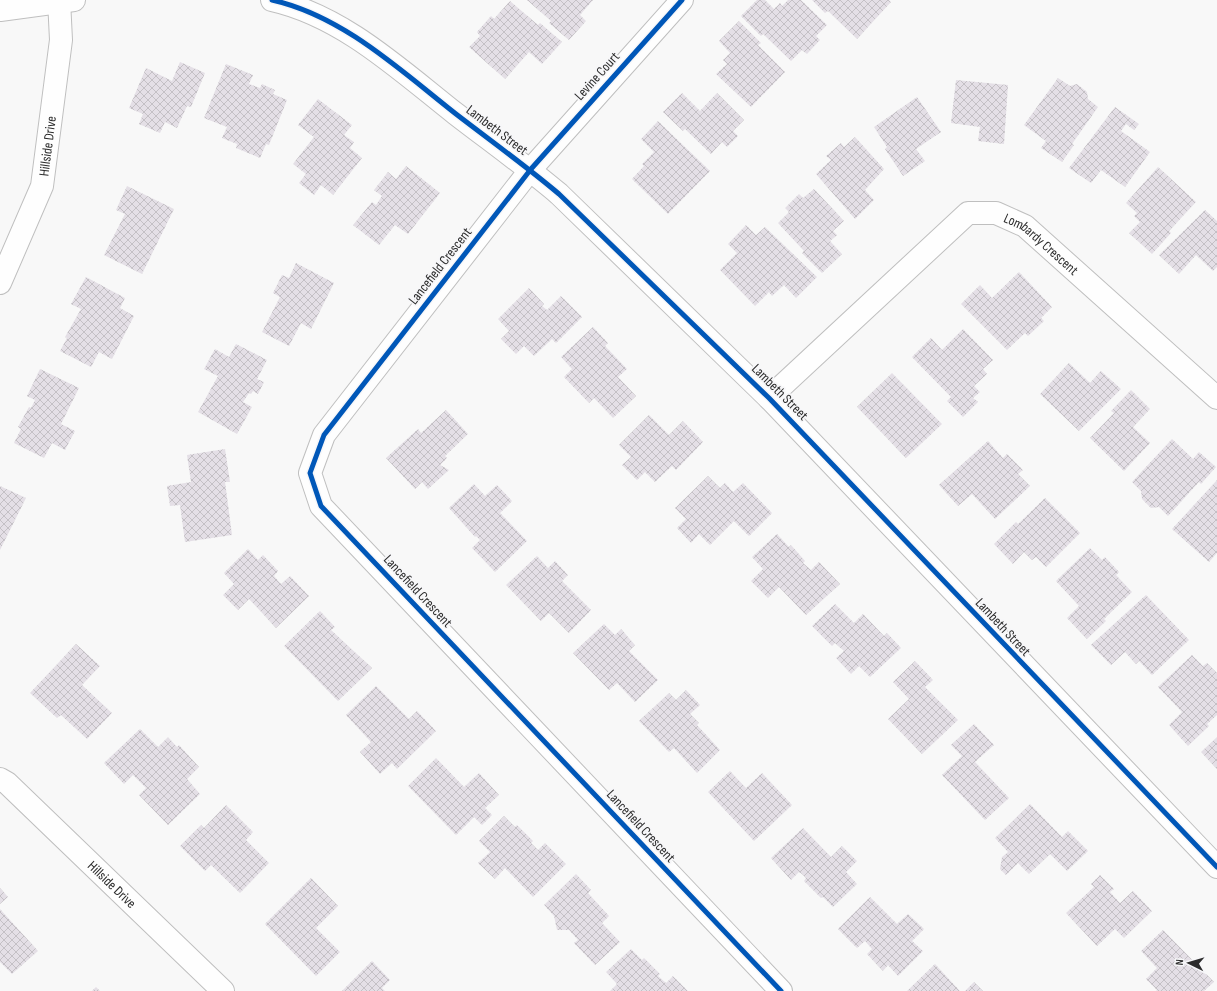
<svg xmlns="http://www.w3.org/2000/svg" width="1217" height="991" font-family="'Sofia Sans Condensed',sans-serif">
  <defs>
    <pattern id="building-cross-hatch" width="8" height="8" patternUnits="userSpaceOnUse"><rect width="8" height="8" fill="#e4dfe6"/><path d="M0 0l8 8M0 8l8-8" fill="none" stroke="#c4c0c5"/></pattern>
  </defs>
  <rect width="100%" height="100%" fill="#f8f8f8"/>
  <!-- building -->
  <g fill="url(#building-cross-hatch)">
    <polygon points="527,0 593,0 580,15 586,21 569,40 549,23 551,21"/>
    <polygon points="757,0 765,0 774,9 780,3 782,6 788,0 801,0 827,25 816,36 820,40 807,54 802,50 791,61 763,34 761,36 741,16"/>
    <polygon points="812,0 889,0 891,2 857,39 828,11 825,13"/>
    <polygon points="510,1 538,25 540,23 562,42 542,64 529,52 505,79 469,47 480,36 477,32 491,16 494,19"/>
    <polygon points="739,21 761,43 758,45 785,72 751,107 716,74 727,64 723,60 730,53 719,41"/>
    <polygon points="180,62 205,73 191,107 187,106 177,128 165,122 160,133 139,124 143,114 129,108 146,68 172,81"/>
    <polygon points="226,64 253,75 249,84 260,88 262,84 275,90 273,94 287,100 269,145 266,144 260,158 236,148 237,144 222,138 227,127 204,118"/>
    <polygon points="1058,78 1070,86 1077,84 1087,92 1088,99 1098,107 1072,144 1074,145 1062,162 1041,148 1046,141 1024,125"/>
    <polygon points="956,80 1008,85 1004,144 978,141 980,127 951,123"/>
    <polygon points="682,93 700,111 717,93 744,120 733,131 738,136 727,147 722,142 711,154 685,129 683,131 663,112"/>
    <polygon points="917,97 941,132 916,149 925,161 903,176 885,149 887,147 874,127"/>
    <polygon points="318,99 352,125 344,135 354,142 350,148 362,158 333,195 321,185 314,195 299,183 306,174 293,164 314,137 298,125"/>
    <polygon points="1115,107 1139,124 1134,130 1126,124 1121,131 1150,152 1125,187 1101,170 1091,183 1069,168"/>
    <polygon points="658,121 710,171 668,214 632,179 644,166 642,164 654,152 641,139"/>
    <polygon points="855,137 884,169 865,190 874,200 855,219 816,174 831,160 826,156 841,143 844,147"/>
    <polygon points="406,166 440,193 408,234 395,225 379,245 353,225 372,202 376,205 382,196 374,190 388,172 396,179"/>
    <polygon points="1158,167 1196,202 1169,231 1171,233 1152,254 1129,233 1140,222 1134,216 1137,213 1126,203"/>
    <polygon points="127,186 174,209 142,274 104,255 125,214 116,210"/>
    <polygon points="814,189 844,221 833,231 837,235 830,241 842,254 822,273 802,253 804,251 778,223 789,212 785,208 799,194 803,198"/>
    <polygon points="1205,210 1217,221 1217,267 1213,271 1196,255 1179,274 1159,255"/>
    <polygon points="746,225 756,235 765,227 817,277 796,298 784,285 772,296 769,292 755,306 720,270 737,253 728,244"/>
    <polygon points="296,263 334,283 311,329 301,323 289,346 262,332 280,297 273,293 282,275 289,278"/>
    <polygon points="1019,272 1052,307 1041,318 1044,321 1028,336 1025,333 1007,350 961,304 980,285 992,298"/>
    <polygon points="86,277 125,298 120,308 134,316 112,359 99,352 91,367 60,351 67,338 65,337 81,309 71,304"/>
    <polygon points="529,288 544,304 542,306 547,310 561,296 582,317 556,343 552,339 534,356 524,346 516,354 501,339 509,331 498,319"/>
    <polygon points="593,327 608,343 605,346 627,369 618,377 636,396 613,418 594,398 589,403 564,377 572,369 561,357"/>
    <polygon points="963,329 993,360 983,369 987,374 974,386 980,392 973,398 978,402 963,417 947,401 951,397 912,357 931,338 942,350"/>
    <polygon points="236,344 267,360 257,379 264,382 258,394 253,391 251,394 249,393 243,402 252,407 237,434 198,412 218,376 204,369 215,349 229,357"/>
    <polygon points="1069,363 1090,383 1101,371 1121,389 1079,431 1040,394"/>
    <polygon points="40,369 79,388 61,424 75,431 65,450 52,443 44,458 14,443 21,429 18,427 29,407 31,408 35,400 27,396"/>
    <polygon points="892,373 942,424 906,458 857,407"/>
    <polygon points="1131,390 1150,409 1133,427 1150,443 1124,471 1090,438 1114,413 1111,411"/>
    <polygon points="446,410 468,434 445,456 447,458 440,465 449,470 428,489 422,482 415,489 386,458 418,429 421,433"/>
    <polygon points="649,415 669,435 683,421 703,442 676,470 672,466 655,482 645,472 637,480 622,465 631,457 619,445"/>
    <polygon points="1172,439 1193,459 1199,452 1216,467 1201,484 1199,482 1168,516 1159,507 1151,508 1142,499 1141,491 1132,482"/>
    <polygon points="988,441 1003,458 1007,454 1023,470 1018,474 1030,486 995,519 972,494 958,506 939,485"/>
    <polygon points="225,449 230,482 225,482 232,535 185,542 180,505 170,506 167,486 191,482 187,455"/>
    <polygon points="708,476 720,488 725,483 733,492 743,483 772,513 749,536 734,521 710,545 699,534 691,543 677,528 686,519 675,508"/>
    <polygon points="1217,480 1217,553 1209,562 1172,529"/>
    <polygon points="474,484 485,496 497,485 512,501 500,513 527,541 495,572 472,548 480,540 476,536 475,537 449,508"/>
    <polygon points="0,486 26,498 0,550"/>
    <polygon points="1045,498 1080,533 1046,567 1036,557 1032,560 1024,552 1013,564 994,544 1016,522 1018,524"/>
    <polygon points="777,534 789,547 791,545 805,561 803,563 811,570 819,562 840,584 806,615 779,587 768,598 751,581 763,569 752,557"/>
    <polygon points="1090,548 1102,560 1105,557 1119,572 1116,575 1132,592 1104,619 1106,621 1087,639 1067,618 1079,606 1056,581"/>
    <polygon points="248,549 258,560 263,555 278,571 274,576 281,584 290,576 309,596 276,628 249,599 238,610 223,595 234,584 224,573"/>
    <polygon points="537,556 548,568 555,561 568,575 562,581 591,610 569,633 549,613 541,621 506,585"/>
    <polygon points="1146,595 1189,640 1152,675 1139,661 1136,664 1125,652 1111,665 1091,645"/>
    <polygon points="835,604 854,623 863,614 884,636 887,633 901,648 870,677 859,666 851,674 836,658 844,651 835,643 832,646 812,626"/>
    <polygon points="320,611 335,627 331,630 372,668 338,701 284,646"/>
    <polygon points="604,624 615,635 621,629 635,645 629,651 658,680 635,702 617,683 609,690 573,653"/>
    <polygon points="76,644 100,666 82,685 112,713 87,739 61,715 57,718 30,693"/>
    <polygon points="1192,655 1203,666 1207,663 1217,673 1217,715 1207,724 1209,726 1188,746 1169,725 1182,712 1158,687"/>
    <polygon points="915,661 933,680 925,687 958,720 922,754 888,719 909,699 893,682"/>
    <polygon points="376,686 409,719 417,711 436,731 397,769 392,763 380,774 360,752 371,742 346,715"/>
    <polygon points="686,690 700,705 690,714 699,723 697,725 720,750 697,773 674,748 669,752 639,721 669,693 676,700"/>
    <polygon points="974,724 994,745 975,762 1009,798 985,820 942,775 962,756 951,745"/>
    <polygon points="140,729 158,747 168,737 177,747 179,745 199,767 187,779 200,794 168,825 139,795 146,788 133,775 124,784 104,763"/>
    <polygon points="1217,737 1217,769 1201,752"/>
    <polygon points="436,758 464,787 479,773 499,795 485,808 492,815 482,825 474,817 456,835 408,786"/>
    <polygon points="730,771 746,788 762,773 792,805 754,841 708,792"/>
    <polygon points="1030,804 1062,837 1068,831 1088,851 1067,871 1050,854 1029,874 1018,863 1006,875 1000,869 1002,857 1008,852 995,838"/>
    <polygon points="226,805 253,832 246,840 269,863 240,893 211,865 205,871 180,846 201,825 204,828"/>
    <polygon points="504,816 515,827 517,825 533,841 531,843 538,850 545,843 566,864 533,897 505,868 495,879 478,863 490,852 479,841"/>
    <polygon points="803,828 831,857 842,846 857,861 846,872 857,884 833,907 823,897 821,898 804,881 806,878 802,874 799,872 791,880 771,858"/>
    <polygon points="576,874 591,890 588,893 609,916 602,923 620,942 595,965 574,943 578,940 569,930 557,930 554,916 544,905"/>
    <polygon points="1100,875 1114,889 1110,892 1120,903 1133,891 1152,911 1124,938 1115,929 1097,946 1066,913 1094,887 1091,884"/>
    <polygon points="311,878 338,906 316,928 340,952 316,976 265,924"/>
    <polygon points="0,888 8,897 0,904"/>
    <polygon points="870,897 897,924 908,914 924,929 912,941 923,951 898,976 888,965 883,971 867,954 872,949 865,941 857,948 838,929"/>
    <polygon points="0,909 38,951 12,974 0,962"/>
    <polygon points="1163,930 1214,982 1204,991 1156,991 1157,990 1146,979 1157,968 1141,951"/>
    <polygon points="631,949 642,960 644,958 660,974 658,976 666,983 673,976 688,991 610,991 617,984 606,972"/>
    <polygon points="372,961 390,980 382,988 385,991 342,991"/>
    <polygon points="935,964 960,991 907,991"/>
    <polygon points="974,982 983,991 965,991"/>
    <polygon points="96,987 100,991 92,991"/>
  </g>
  <g fill="none" stroke-linecap="round" stroke-linejoin="round">
    <defs>
      <g id="street">
        <path d="M272 0C343 16 400 70 456 114 491 141 526 166 559 194L769 398 1217 867"/>
        <polyline points="682,0 531,169 324,435 310,473 321,506 781,991"/>
        <polyline points="0,10 74,0"/>
        <path id="s1" d="M0 283 42 186 61 40 59 0"/>
        <path id="s2" d="M769 398 968 213H996L1025 226 1217 398"/>
        <path id="s3" d="M0 779 7 783 223 991"/>
      </g>
    </defs>
    <!-- street casing -->
    <use href="#street" stroke="#bfbfbf" stroke-width="24"/>
    <!-- street -->
    <use href="#street" stroke="#fefefe" stroke-width="22"/>
    <defs>
      <g id="cycleway">
        <path d="M272 0C343 16 400 70 456 114 491 141 526 166 559 194L769 398 1217 867"/>
        <polyline points="682,0 531,169 324,435 310,473 321,506 781,991"/>
      </g>
    </defs>
    <!-- cycleway casing -->
    <use href="#cycleway" stroke="#f7f7f9" stroke-width="8"/>
    <!-- cycleway -->
    <use href="#cycleway" stroke="#0057b8" stroke-width="5"/>
  </g>
  <g text-anchor="middle" dominant-baseline="central" stroke-width="3.5" stroke-linejoin="round" paint-order="stroke">
    <!-- street labels -->
    <g font-size="14" fill="#2c2c2c" stroke="#f7f7f9">
      <text transform="translate(597 76) rotate(-48)">Levine Court</text>
      <text transform="translate(497 130) rotate(37)">Lambeth Street</text>
      <text stroke="none"><textPath href="#s1" startOffset="146">Hillside Drive</textPath></text>
      <text stroke="none"><textPath href="#s2" startOffset="355">Lombardy Crescent</textPath></text>
      <text transform="translate(440 266) rotate(-52)">Lancefield Crescent</text>
      <text transform="translate(780 392) rotate(45)">Lambeth Street</text>
      <text transform="translate(418 591) rotate(47)">Lancefield Crescent</text>
      <text transform="translate(1003 627) rotate(47)">Lambeth Street</text>
      <text transform="translate(641 826) rotate(47)">Lancefield Crescent</text>
      <text stroke="none"><textPath href="#s3" startOffset="154">Hillside Drive</textPath></text>
    </g>
  </g>
  <!-- north arrow -->
  <g transform="translate(1189 963) rotate(275)" stroke="#f7f7f9" stroke-width="3" paint-order="stroke">
  <path d="M0-3L7 15L0 10L-7 15Z" fill="#2c2c2c"/>
  <text y="-6" font-size="11" font-weight="bold" text-anchor="middle" fill="#2c2c2c">N</text>
  </g>
</svg>
